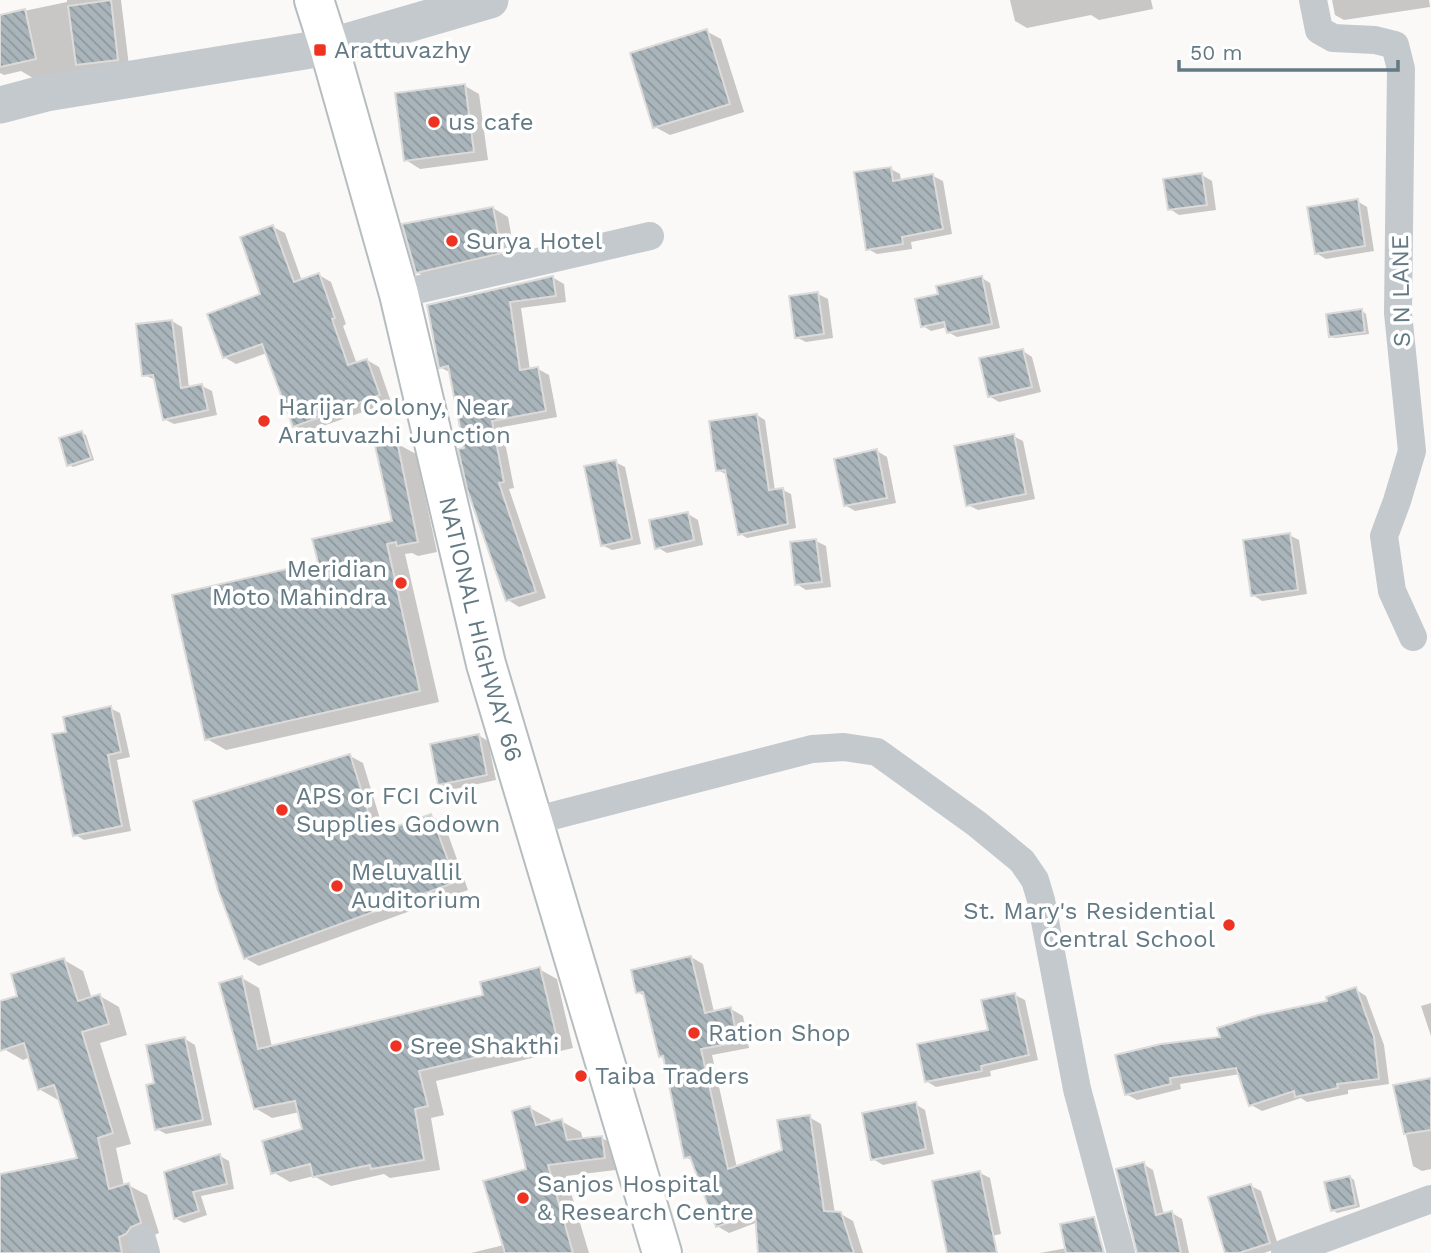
<svg xmlns="http://www.w3.org/2000/svg" width="1431" height="1253" font-family="'Work Sans',sans-serif">
  <defs>
    <pattern id="building-back-hatch" width="6" height="6" patternUnits="userSpaceOnUse" patternTransform="scale(1.75)"><rect width="6" height="6" fill="#a9b5ba"/><path d="M-1 5l2 2M0 0l6 6M5-1l2 2" fill="none" stroke="#8d989d"/></pattern>
  </defs>
  <rect width="100%" height="100%" fill="#faf9f7"/>
  <!-- shadow -->
  <g fill="#0003">
    <polygon points="67,0 121,0 129,66 33,78 21,71 4,75 0,73 0,16 67,2"/>
    <polygon points="1010,0 1151,0 1153,9 1099,20 1091,15 1027,28 1015,21"/>
    <polygon points="1332,0 1429,0 1430,7 1344,20 1335,15"/>
    <polygon points="706,31 721,39 744,112 670,135 655,127"/>
    <polygon points="465,86 479,94 488,160 420,169 406,160"/>
    <polygon points="891,169 900,174 901,181 933,176 943,181 952,234 911,242 912,249 877,254 868,249"/>
    <polygon points="1202,175 1212,181 1216,210 1179,215 1170,209"/>
    <polygon points="1357,201 1367,207 1374,251 1326,259 1316,253"/>
    <polygon points="493,208 508,217 516,261 432,281 417,272"/>
    <polygon points="273,227 285,233 302,281 319,275 331,282 346,324 343,326 357,364 367,360 379,367 391,402 306,432 294,425 267,353 236,364 224,357 262,295"/>
    <polygon points="552,277 564,284 566,302 521,308 530,370 538,369 549,375 557,417 502,427 514,488 509,489 546,598 519,607 508,600 466,449 451,373 440,367 429,306"/>
    <polygon points="982,278 990,283 1000,328 957,337 948,332 947,327 931,331 923,326 940,295"/>
    <polygon points="818,294 828,299 833,338 806,342 796,337"/>
    <polygon points="1362,311 1366,314 1369,334 1335,338 1330,336"/>
    <polygon points="172,321 182,327 189,388 202,386 212,391 217,415 174,424 164,419 156,380 144,375"/>
    <polygon points="1023,351 1032,357 1041,392 999,402 989,396"/>
    <polygon points="757,415 765,420 775,491 783,490 791,494 796,528 747,538 739,533 727,475 718,470"/>
    <polygon points="82,433 86,435 94,460 73,467 68,464"/>
    <polygon points="1013,436 1023,441 1035,499 978,510 968,505"/>
    <polygon points="396,443 416,454 437,552 418,556 412,553 405,554 439,702 226,750 207,739 320,564 394,522"/>
    <polygon points="877,451 887,457 896,503 855,511 845,505"/>
    <polygon points="615,462 625,467 641,544 612,550 602,545"/>
    <polygon points="688,514 698,520 703,545 667,553 657,547"/>
    <polygon points="1289,535 1299,540 1307,594 1262,601 1253,595"/>
    <polygon points="816,541 826,546 831,587 806,590 797,584"/>
    <polygon points="110,708 120,713 130,757 117,760 131,831 84,840 74,834 68,733"/>
    <polygon points="478,735 488,741 496,780 450,790 440,784"/>
    <polygon points="350,756 363,763 384,832 431,816 444,823 468,890 259,966 245,958"/>
    <polygon points="691,957 703,964 714,1012 731,1009 743,1016 749,1048 712,1055 737,1168 784,1151 809,1117 821,1124 835,1214 841,1214 853,1221 863,1253 760,1253 758,1222 729,1233 717,1226 694,1162 686,1157 664,1058 660,1055 646,997 638,992"/>
    <polygon points="64,960 83,971 92,999 100,996 119,1007 127,1035 100,1043 131,1144 116,1148 124,1186 128,1185 147,1195 159,1233 149,1237 138,1253 0,1253 0,1176 79,1159 61,1099 58,1100 39,1089 30,1057 23,1060 4,1049 0,1034 0,1003 20,997"/>
    <polygon points="539,969 557,979 573,1048 436,1081 444,1115 431,1118 440,1170 390,1178 384,1174 331,1186 314,1176 290,1182 273,1172 304,1130 300,1112 272,1118 255,1108 242,978 259,988 272,1047 485,996"/>
    <polygon points="1355,989 1366,996 1384,1045 1389,1084 1348,1090 1348,1094 1307,1102 1301,1098 1262,1111 1251,1105 1240,1074 1180,1084 1181,1089 1137,1100 1126,1094 1222,1038 1329,1002"/>
    <polygon points="1015,995 1025,1000 1038,1060 990,1071 991,1076 936,1087 926,1081 990,1032"/>
    <polygon points="1431,1003 1431,1036 1421,1006"/>
    <polygon points="185,1039 195,1045 212,1125 166,1134 157,1129 156,1085"/>
    <polygon points="1431,1099 1431,1169 1422,1171 1413,1166 1400,1108"/>
    <polygon points="915,1104 925,1110 934,1154 883,1165 873,1159"/>
    <polygon points="530,1108 550,1119 551,1123 561,1121 581,1132 583,1140 602,1138 621,1149 624,1169 566,1176 589,1253 471,1253 504,1245 528,1170"/>
    <polygon points="220,1156 229,1161 234,1189 201,1196 207,1215 184,1223 175,1218 166,1173"/>
    <polygon points="1143,1164 1153,1170 1164,1215 1172,1213 1182,1219 1189,1253 1138,1253"/>
    <polygon points="980,1173 990,1178 1001,1234 956,1243"/>
    <polygon points="1350,1177 1354,1180 1360,1207 1337,1213 1333,1210"/>
    <polygon points="1251,1186 1261,1191 1279,1248 1264,1253 1227,1253"/>
    <polygon points="1067,1248 1100,1253 1040,1253"/>
  </g>
  <!-- building -->
  <g fill="url(#building-back-hatch)" stroke="#dcdbda" stroke-width="2">
    <polygon points="111,0 118,60 76,65 68,6"/>
    <polygon points="25,9 36,59 0,67 0,15"/>
    <polygon points="707,29 730,104 653,128 630,53"/>
    <polygon points="465,84 474,152 404,161 395,93"/>
    <polygon points="891,167 893,181 933,174 943,229 902,237 903,244 866,250 854,172"/>
    <polygon points="1202,173 1207,205 1168,210 1163,179"/>
    <polygon points="1358,199 1365,246 1315,254 1307,207"/>
    <polygon points="493,207 502,253 416,273 402,224"/>
    <polygon points="273,225 294,282 319,273 335,318 332,319 348,365 367,359 380,395 293,427 262,344 223,358 207,314 260,294 240,237"/>
    <polygon points="553,276 556,296 510,302 520,370 538,367 546,411 492,421 504,482 499,483 536,592 506,601 467,489 458,449 464,448 448,366 439,368 427,305"/>
    <polygon points="982,276 992,324 947,333 944,322 921,327 915,299 938,294 936,286"/>
    <polygon points="818,292 824,334 795,338 789,296"/>
    <polygon points="1362,309 1365,332 1329,337 1326,314"/>
    <polygon points="172,320 181,388 202,384 208,410 163,420 153,375 142,376 136,324"/>
    <polygon points="1023,349 1032,387 988,397 979,358"/>
    <polygon points="757,414 769,490 783,488 788,524 738,535 725,470 716,471 709,421"/>
    <polygon points="82,431 91,458 67,466 59,438"/>
    <polygon points="1014,434 1026,494 966,506 954,446"/>
    <polygon points="397,441 418,542 397,546 396,542 387,544 420,691 205,740 172,595 318,562 312,539 392,521 375,446"/>
    <polygon points="877,449 887,498 844,506 834,459"/>
    <polygon points="616,460 632,539 601,546 584,466"/>
    <polygon points="688,512 694,540 655,549 649,520"/>
    <polygon points="1290,533 1298,590 1251,596 1243,540"/>
    <polygon points="816,539 822,582 795,585 790,542"/>
    <polygon points="111,706 121,752 108,755 122,826 73,836 52,734 66,732 63,717"/>
    <polygon points="479,734 487,775 438,785 430,744"/>
    <polygon points="350,754 375,834 431,814 456,882 244,959 218,890 193,801"/>
    <polygon points="691,956 705,1013 731,1007 738,1042 701,1049 728,1169 782,1150 777,1120 810,1115 824,1211 841,1212 854,1253 758,1253 755,1213 716,1227 690,1157 684,1158 663,1056 659,1057 643,992 636,993 631,970"/>
    <polygon points="64,958 78,1001 100,994 109,1024 82,1032 113,1133 98,1138 109,1189 129,1183 141,1223 131,1227 126,1234 119,1237 122,1253 0,1253 0,1174 77,1158 54,1085 38,1090 24,1043 0,1051 0,1001 17,996 11,974"/>
    <polygon points="540,967 557,1038 419,1071 428,1106 415,1109 424,1160 371,1169 370,1165 313,1177 310,1164 271,1174 262,1141 302,1129 295,1101 254,1109 219,983 242,976 258,1049 483,995 480,982"/>
    <polygon points="1356,987 1374,1037 1379,1079 1337,1084 1338,1088 1295,1097 1294,1091 1249,1106 1236,1068 1170,1078 1171,1084 1125,1095 1115,1055 1161,1044 1220,1037 1217,1028 1259,1015 1327,1001 1326,997"/>
    <polygon points="1015,993 1029,1055 981,1066 982,1071 925,1082 917,1044 988,1030 981,1000"/>
    <polygon points="185,1037 203,1120 155,1130 146,1085 154,1083 146,1045"/>
    <polygon points="1431,1078 1431,1130 1404,1134 1393,1085"/>
    <polygon points="916,1102 926,1149 871,1160 862,1113"/>
    <polygon points="530,1106 536,1125 562,1119 567,1140 602,1136 605,1158 548,1165 573,1253 505,1253 483,1181 526,1169 512,1111"/>
    <polygon points="220,1154 227,1184 193,1192 199,1211 174,1219 164,1172"/>
    <polygon points="1144,1162 1156,1215 1172,1211 1181,1253 1137,1253 1116,1169"/>
    <polygon points="980,1171 997,1253 947,1253 932,1181"/>
    <polygon points="1350,1176 1356,1205 1331,1211 1324,1182"/>
    <polygon points="1251,1184 1270,1243 1239,1253 1225,1253 1208,1197"/>
    <polygon points="1094,1217 1104,1253 1066,1253 1060,1224"/>
  </g>
  <g fill="none" stroke-linecap="round" stroke-linejoin="round">
    <defs>
      <g id="primary">
        <path id="s1" d="M314 0 329 47 399 294 486 664 662 1253"/>
      </g>
    </defs>
    <!-- primary casing -->
    <use href="#primary" stroke="#b6bdc0" stroke-width="42"/>
    <!-- minor -->
    <g stroke="#c3c9cc" stroke-width="28">
      <polyline points="1313,0 1319,30 1333,38 1375,40 1395,45 1401,69 1398,313 1412,451 1397,501 1384,536 1392,591 1413,637"/>
      <polyline points="399,294 650,236"/>
      <polyline points="533,821 812,749 844,747 877,752 977,824 1022,861 1035,880 1041,900 1077,1089 1121,1253"/>
      <polyline points="142,1239 146,1253"/>
      <polyline points="1285,1253 1431,1199"/>
    </g>
    <!-- tertiary -->
    <polyline stroke="#c3c9cc" stroke-width="37" points="0,105 46,93 329,47 490,0"/>
    <!-- primary -->
    <use href="#primary" stroke="#fff" stroke-width="38"/>
  </g>
  <!-- markers -->
  <g fill="#ef3323" stroke="#fff" stroke-width="2.5">
    <rect x="313" y="43" width="14" height="14" rx="3.5"/>
    <circle cx="434" cy="122" r="7"/>
    <circle cx="452" cy="241" r="7"/>
    <circle cx="264" cy="421" r="7"/>
    <circle cx="401" cy="583" r="7"/>
    <circle cx="282" cy="810" r="7"/>
    <circle cx="337" cy="886" r="7"/>
    <circle cx="1229" cy="925" r="7"/>
    <circle cx="694" cy="1033" r="7"/>
    <circle cx="396" cy="1046" r="7"/>
    <circle cx="581" cy="1076" r="7"/>
    <circle cx="523" cy="1198" r="7"/>
  </g>
  <g text-anchor="middle" dominant-baseline="central" stroke-width="7" stroke-linejoin="round" paint-order="stroke">
    <!-- poi labels -->
    <g font-size="24" fill="#637a84" stroke="#fff" text-anchor="start">
      <text x="334" y="50">Arattuvazhy</text>
      <text x="448" y="122">us cafe</text>
      <text x="466" y="241">Surya Hotel</text>
      <text x="278" y="407">Harijar Colony, Near<tspan x="278" dy="28">Aratuvazhi Junction</tspan></text>
      <text x="387" y="569" text-anchor="end">Meridian<tspan x="387" dy="28">Moto Mahindra</tspan></text>
      <text x="296" y="796">APS or FCI Civil<tspan x="296" dy="28">Supplies Godown</tspan></text>
      <text x="351" y="872">Meluvallil<tspan x="351" dy="28">Auditorium</tspan></text>
      <text x="1215" y="911" text-anchor="end">St. Mary's Residential<tspan x="1215" dy="28">Central School</tspan></text>
      <text x="708" y="1033">Ration Shop</text>
      <text x="410" y="1046">Sree Shakthi</text>
      <text x="595" y="1076">Taiba Traders</text>
      <text x="537" y="1184">Sanjos Hospital<tspan x="537" dy="28">&amp; Research Centre</tspan></text>
    </g>
    <!-- street labels -->
    <g font-size="24" fill="#637a84" stroke="#fff">
      <text transform="translate(1401 291) rotate(-91)">S N LANE</text>
      <text stroke="none"><textPath href="#s1" startOffset="651">NATIONAL HIGHWAY 66</textPath></text>
    </g>
  </g>
  <!-- scale -->
  <path d="M1179 60v10h219v-10" fill="none" stroke="#637a84" stroke-width="3.5"/>
  <text x="1190" y="60" font-size="21" fill="#637a84" stroke="#ffffff" stroke-width="5" paint-order="stroke">50 m</text>
</svg>
